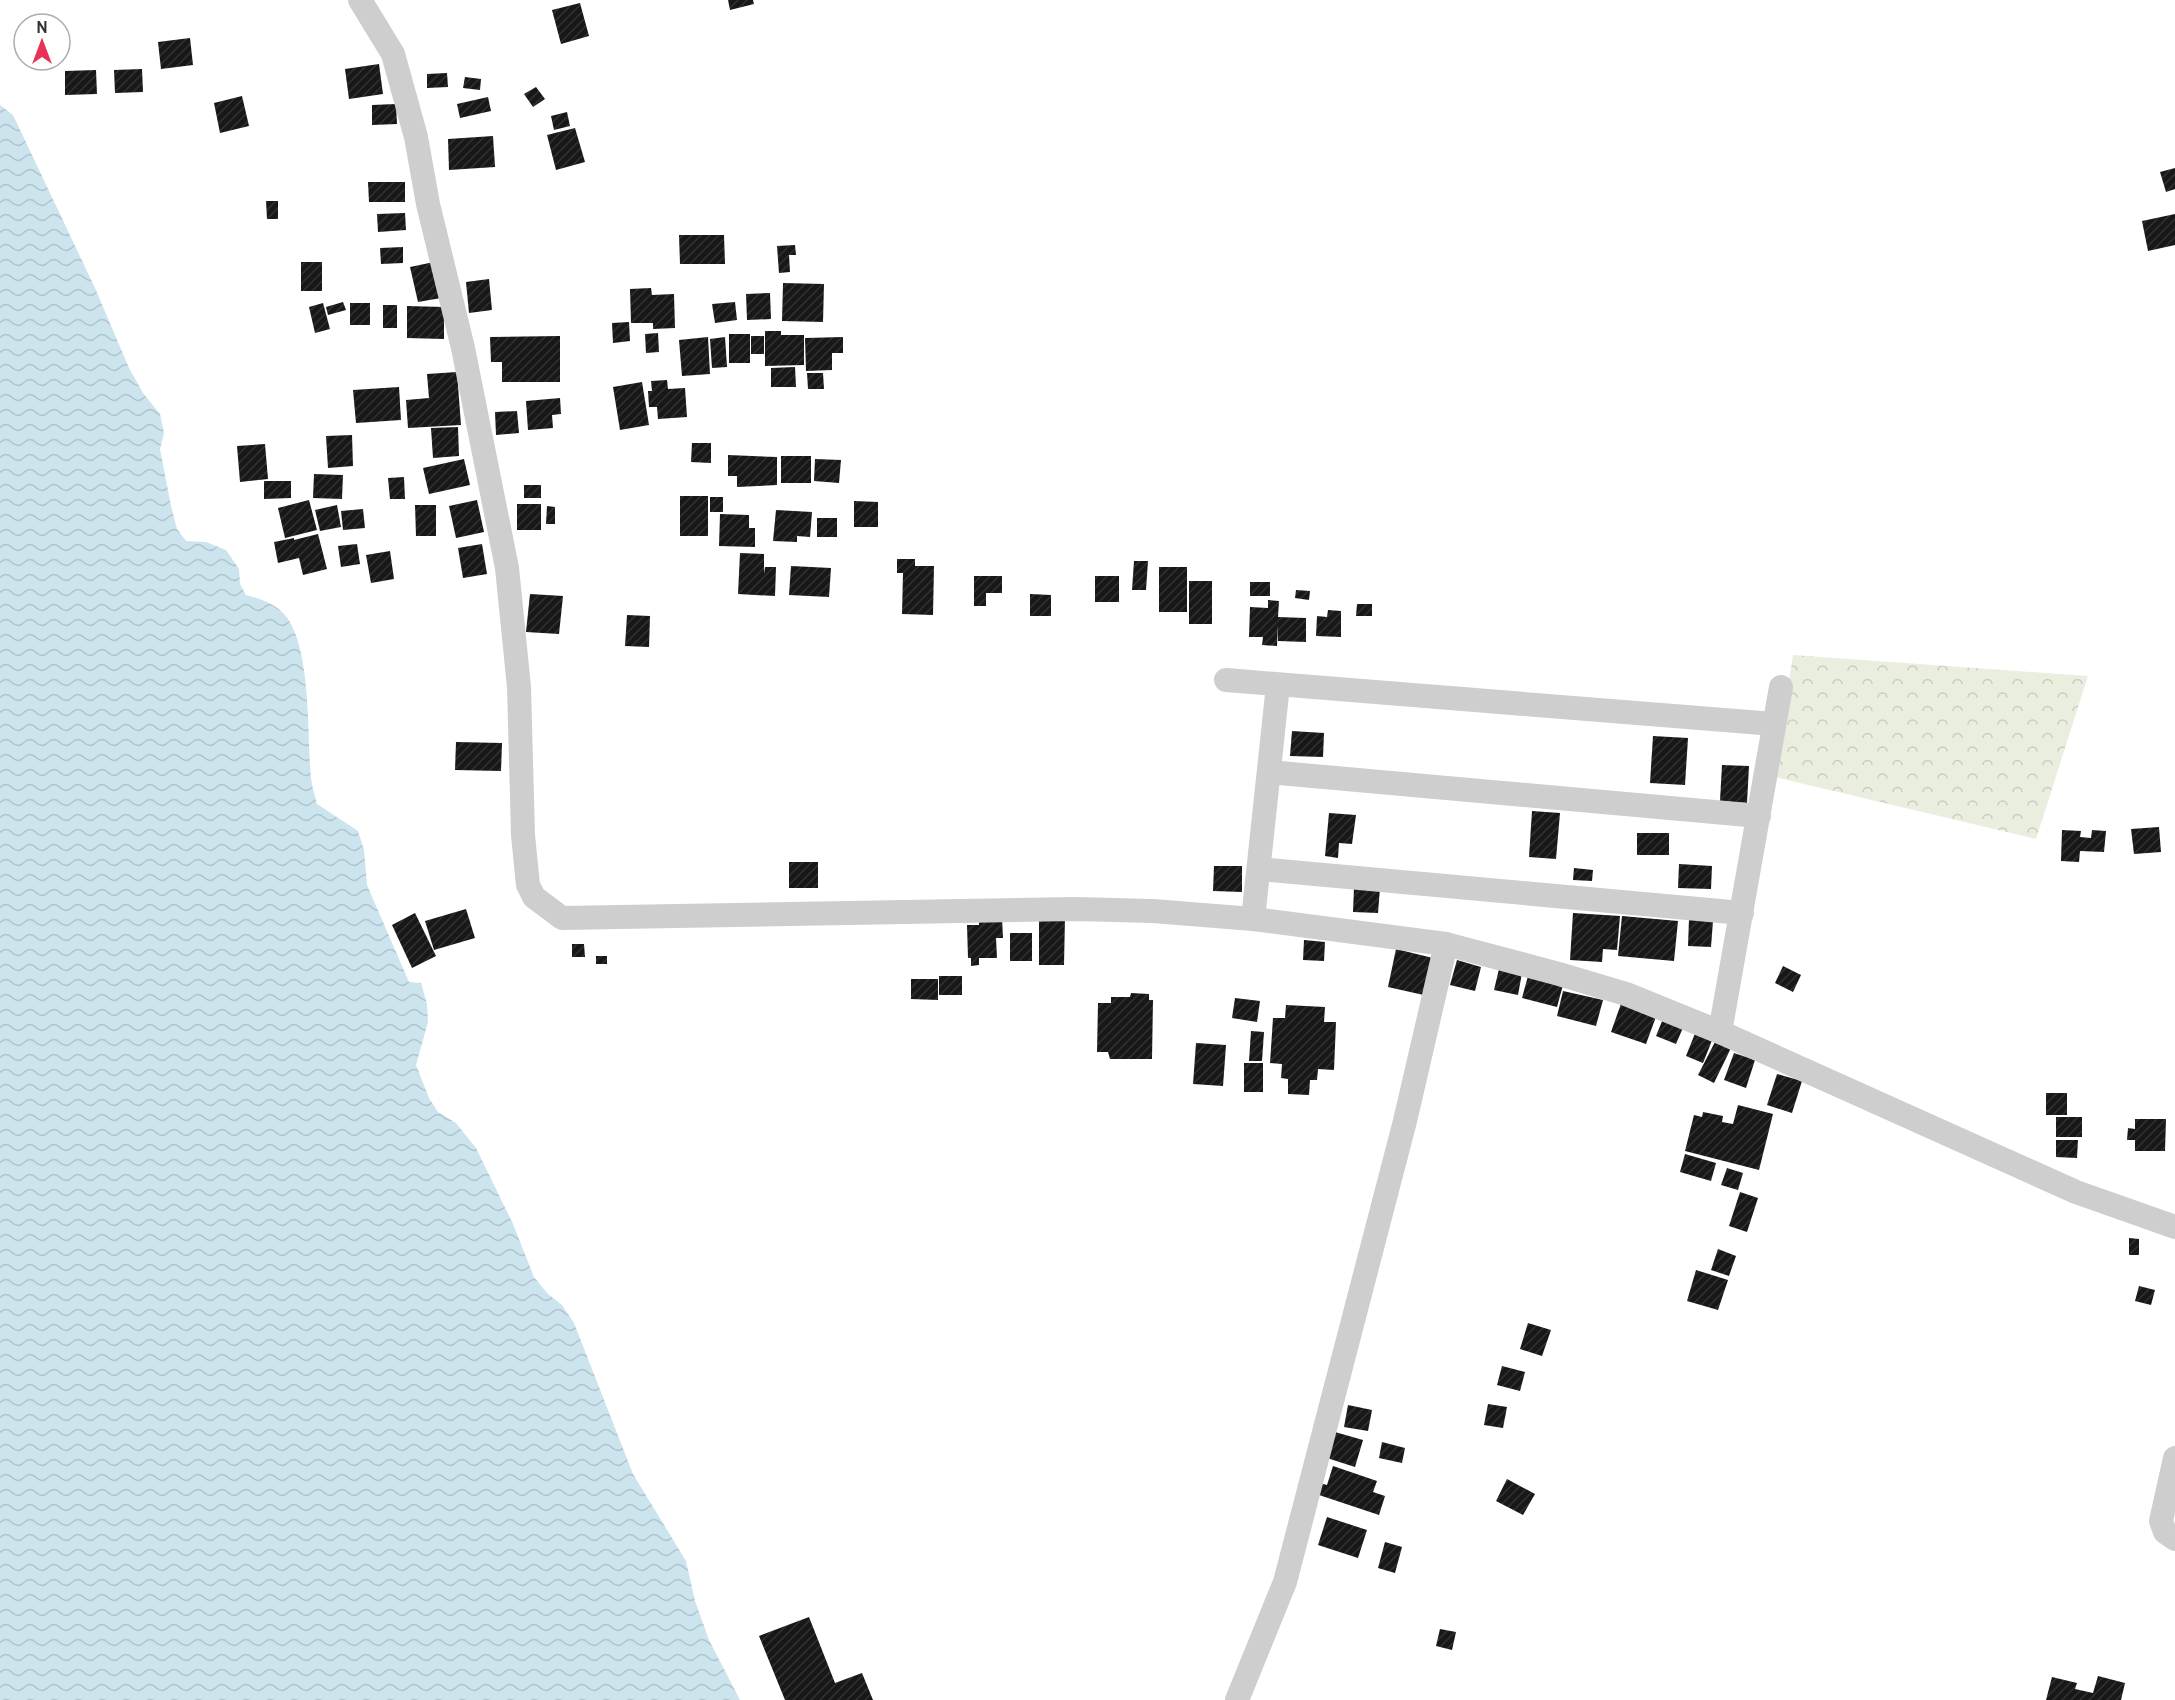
<svg xmlns="http://www.w3.org/2000/svg" width="2175" height="1700" font-family="Overpass,sans-serif">
  <defs>
    <pattern id="forest-crowns" width="20" height="18" patternUnits="userSpaceOnUse" patternTransform="scale(1.5)"><rect width="20" height="18" fill="#e9eedf"/><path d="M2 6a3 3 0 1 1 6 0M12 15a3 3 0 1 1 6 0" fill="none" stroke="#c8cdc0"/></pattern>
    <pattern id="water-waves" width="16" height="10" patternUnits="userSpaceOnUse" patternTransform="scale(1.5)"><rect width="16" height="10" fill="#cce4ed"/><path d="M0 5q4-4 8 0t8 0" fill="none" stroke="#b0c4cc"/></pattern>
    <pattern id="building-hatch" width="6" height="6" patternUnits="userSpaceOnUse" patternTransform="scale(1.5)"><rect width="6" height="6" fill="#181818"/><path d="M-1 1l2-2M0 6l6-6M5 7l2-2" fill="none" stroke="#313131"/></pattern>
  </defs>
  <rect width="100%" height="100%" fill="#fff"/>
  <!-- forest -->
  <polygon fill="url(#forest-crowns)" points="1793,655 2088,676 2036,839 1775,777"/>
  <!-- water -->
  <path fill="url(#water-waves)" d="M0 105 13 115 95 288 129 368 143 393 160 414 164 433 160 449 171 506 177 529 186 541 206 542 226 550 239 569 240 584 246 595C260 599 272 602 283 613 312 642 307 736 311 778 312 787 315 796 317 804L358 831 364 850 367 885 409 982 421 983 427 1004 428 1022 416 1065 429 1098 438 1112 456 1123 476 1148 513 1224 534 1277 548 1294 562 1305 574 1323 633 1474 686 1561 695 1601 709 1640 740 1700H0Z"/>
  <!-- building -->
  <g fill="url(#building-hatch)">
    <polygon points="728,0 753,0 754,4 730,10"/>
    <polygon points="580,3 589,36 561,44 552,10"/>
    <polygon points="190,38 193,65 161,69 158,42"/>
    <polygon points="379,64 383,94 349,99 345,69"/>
    <polygon points="142,69 143,92 115,93 114,70"/>
    <polygon points="96,70 97,94 65,95 65,71"/>
    <polygon points="447,73 448,87 427,88 427,74"/>
    <polygon points="465,77 481,79 480,90 463,88"/>
    <polygon points="536,87 545,99 533,107 524,94"/>
    <polygon points="242,96 249,126 220,133 214,103"/>
    <polygon points="488,97 491,111 460,118 457,104"/>
    <polygon points="396,104 397,124 372,125 372,105"/>
    <polygon points="567,112 570,126 554,130 551,116"/>
    <polygon points="575,128 585,162 556,170 547,135"/>
    <polygon points="493,136 495,167 449,170 448,139"/>
    <polygon points="2175,168 2175,189 2166,192 2160,172"/>
    <polygon points="368,182 405,182 405,202 369,202"/>
    <polygon points="266,201 278,201 278,219 267,219"/>
    <polygon points="405,213 406,230 378,232 377,214"/>
    <polygon points="2175,214 2175,245 2148,251 2142,221"/>
    <polygon points="679,235 724,235 725,264 680,264"/>
    <polygon points="795,245 796,255 789,255 790,272 779,273 777,246"/>
    <polygon points="403,247 403,263 381,264 380,248"/>
    <rect x="301" y="262" width="21" height="29"/>
    <polygon points="434,262 441,298 418,302 410,267"/>
    <polygon points="489,279 492,310 469,313 466,282"/>
    <polygon points="783,283 824,284 823,322 782,321"/>
    <polygon points="651,288 652,295 674,294 675,328 653,329 653,323 631,323 630,289"/>
    <polygon points="770,293 771,319 747,320 746,294"/>
    <polygon points="343,302 346,310 328,315 326,307"/>
    <polygon points="735,302 737,320 715,323 712,304"/>
    <polygon points="323,303 330,329 315,333 309,307"/>
    <rect x="350" y="303" width="20" height="22"/>
    <rect x="383" y="305" width="14" height="23"/>
    <polygon points="407,306 444,307 444,339 407,338"/>
    <polygon points="629,322 630,341 613,343 612,323"/>
    <polygon points="765,331 781,331 781,335 804,335 804,365 765,366"/>
    <polygon points="658,333 659,352 646,353 645,334"/>
    <rect x="729" y="334" width="21" height="29"/>
    <polygon points="560,336 560,382 502,382 502,362 491,362 490,337"/>
    <rect x="751" y="336" width="13" height="18"/>
    <polygon points="708,337 710,374 682,376 679,340"/>
    <polygon points="725,337 727,367 712,368 710,339"/>
    <polygon points="843,337 843,353 832,353 832,370 806,371 805,338"/>
    <polygon points="795,367 796,387 771,387 771,368"/>
    <polygon points="457,372 461,425 408,428 406,400 429,398 427,374"/>
    <polygon points="807,373 823,373 824,389 808,389"/>
    <polygon points="667,380 668,389 685,388 687,417 658,419 657,407 649,407 648,391 652,391 651,381"/>
    <polygon points="642,382 649,425 620,430 613,387"/>
    <polygon points="399,387 401,420 356,423 353,390"/>
    <polygon points="560,398 561,414 552,415 553,428 528,430 526,401"/>
    <polygon points="517,411 519,433 496,435 495,412"/>
    <polygon points="458,427 459,456 433,458 431,428"/>
    <polygon points="352,435 353,466 328,468 326,436"/>
    <polygon points="692,443 711,443 711,463 691,462"/>
    <polygon points="265,444 268,479 240,482 237,446"/>
    <polygon points="728,455 777,457 777,485 737,487 737,476 728,476"/>
    <rect x="781" y="456" width="30" height="27"/>
    <polygon points="464,459 470,485 429,494 423,468"/>
    <polygon points="815,459 841,460 839,483 814,481"/>
    <polygon points="314,474 343,475 342,499 313,498"/>
    <polygon points="404,477 405,499 390,499 388,478"/>
    <polygon points="264,481 291,481 291,498 264,499"/>
    <rect x="524" y="485" width="17" height="13"/>
    <rect x="680" y="496" width="28" height="40"/>
    <rect x="710" y="497" width="13" height="15"/>
    <polygon points="309,500 317,530 285,538 278,508"/>
    <polygon points="477,500 484,532 456,538 449,506"/>
    <polygon points="854,501 878,502 878,527 854,527"/>
    <rect x="517" y="504" width="24" height="26"/>
    <polygon points="337,505 341,527 320,531 315,510"/>
    <polygon points="415,505 436,505 436,536 416,536"/>
    <polygon points="547,506 555,507 555,524 546,524"/>
    <polygon points="363,509 365,528 343,530 341,511"/>
    <polygon points="776,510 812,512 810,537 797,536 797,542 773,541"/>
    <polygon points="720,514 749,515 749,528 755,528 755,547 719,546"/>
    <rect x="817" y="518" width="20" height="19"/>
    <polygon points="318,534 327,569 303,575 299,558 278,563 274,542 294,538 294,540"/>
    <polygon points="357,544 360,564 341,567 338,546"/>
    <polygon points="482,544 487,574 463,578 458,548"/>
    <polygon points="390,551 394,579 371,583 366,555"/>
    <polygon points="740,553 764,554 764,574 765,567 776,567 775,596 738,594"/>
    <polygon points="897,559 915,559 915,566 934,566 933,615 902,614 903,573 897,573"/>
    <polygon points="1134,561 1148,561 1146,590 1132,590"/>
    <polygon points="791,566 831,568 829,597 789,595"/>
    <rect x="1159" y="567" width="28" height="45"/>
    <polygon points="974,576 1002,576 1002,593 986,593 986,606 974,606"/>
    <rect x="1095" y="576" width="24" height="26"/>
    <rect x="1189" y="581" width="23" height="43"/>
    <rect x="1250" y="582" width="20" height="14"/>
    <polygon points="1296,590 1310,591 1309,600 1295,598"/>
    <polygon points="530,594 563,596 559,634 526,632"/>
    <polygon points="1030,594 1051,595 1051,616 1030,616"/>
    <polygon points="1268,600 1279,601 1278,617 1306,618 1306,642 1278,641 1278,625 1277,646 1262,645 1263,637 1249,637 1250,607 1268,608"/>
    <polygon points="1357,604 1372,604 1372,616 1356,616"/>
    <polygon points="1328,610 1341,611 1341,637 1316,636 1317,616 1327,617"/>
    <polygon points="627,615 650,616 649,647 625,646"/>
    <polygon points="1292,731 1324,733 1323,757 1290,756"/>
    <polygon points="1653,736 1688,738 1685,785 1650,783"/>
    <polygon points="456,742 502,743 501,771 455,770"/>
    <polygon points="1722,765 1749,766 1747,803 1720,801"/>
    <polygon points="1532,811 1560,813 1556,859 1529,857"/>
    <polygon points="1329,813 1356,815 1352,844 1339,843 1338,858 1325,856"/>
    <polygon points="2159,827 2161,852 2134,854 2131,829"/>
    <polygon points="2062,830 2081,831 2080,837 2091,838 2092,830 2106,831 2104,852 2080,851 2079,862 2061,861"/>
    <rect x="1637" y="833" width="32" height="22"/>
    <rect x="789" y="862" width="29" height="26"/>
    <polygon points="1679,864 1712,866 1711,889 1678,888"/>
    <polygon points="1214,866 1242,866 1242,892 1213,891"/>
    <polygon points="1574,868 1593,870 1592,881 1573,880"/>
    <polygon points="1354,887 1380,888 1378,913 1353,912"/>
    <polygon points="466,909 475,938 434,950 425,921"/>
    <polygon points="415,913 436,956 412,968 392,925"/>
    <polygon points="1573,913 1620,916 1617,950 1603,949 1602,962 1570,960"/>
    <polygon points="1622,916 1678,921 1674,961 1618,956"/>
    <polygon points="1039,917 1065,917 1064,965 1039,965"/>
    <polygon points="1002,918 1003,938 996,938 997,958 979,958 979,965 971,966 971,958 968,958 967,925 979,925 979,919"/>
    <polygon points="1689,919 1713,921 1711,947 1688,946"/>
    <rect x="1010" y="933" width="22" height="28"/>
    <polygon points="1304,940 1325,942 1324,961 1303,960"/>
    <polygon points="572,944 584,944 585,957 572,957"/>
    <polygon points="1396,949 1437,959 1428,996 1388,987"/>
    <rect x="596" y="956" width="11" height="8"/>
    <polygon points="1457,960 1481,967 1475,991 1450,985"/>
    <polygon points="1783,966 1801,975 1793,992 1775,983"/>
    <polygon points="1499,969 1522,973 1518,995 1494,990"/>
    <rect x="939" y="976" width="23" height="19"/>
    <polygon points="1528,976 1563,985 1557,1007 1522,998"/>
    <polygon points="911,979 938,979 938,1000 911,999"/>
    <polygon points="1563,991 1603,1000 1596,1026 1557,1016"/>
    <polygon points="1131,993 1149,994 1149,1000 1153,1000 1152,1059 1110,1059 1108,1052 1097,1052 1098,1003 1111,1003 1111,997 1130,997"/>
    <polygon points="1235,998 1260,1001 1257,1022 1232,1018"/>
    <polygon points="1622,1001 1657,1014 1646,1044 1611,1032"/>
    <polygon points="1286,1005 1325,1007 1324,1022 1336,1022 1334,1070 1318,1069 1317,1080 1310,1080 1309,1095 1288,1094 1288,1079 1281,1078 1282,1064 1270,1063 1273,1018 1285,1018"/>
    <polygon points="1665,1014 1685,1023 1676,1044 1656,1036"/>
    <polygon points="1251,1031 1264,1032 1262,1061 1249,1061"/>
    <polygon points="1696,1031 1713,1038 1703,1063 1686,1056"/>
    <polygon points="1716,1040 1731,1048 1714,1083 1698,1075"/>
    <polygon points="1196,1043 1226,1045 1223,1086 1193,1084"/>
    <polygon points="1734,1053 1755,1060 1746,1088 1724,1080"/>
    <rect x="1244" y="1063" width="19" height="29"/>
    <polygon points="1777,1074 1802,1081 1792,1113 1767,1105"/>
    <rect x="2046" y="1093" width="21" height="22"/>
    <polygon points="1738,1105 1773,1114 1759,1170 1685,1151 1694,1115 1702,1117 1703,1112 1723,1116 1722,1122 1733,1124"/>
    <rect x="2056" y="1117" width="26" height="20"/>
    <polygon points="2135,1119 2166,1119 2165,1151 2135,1151 2135,1140 2127,1140 2128,1128 2135,1129"/>
    <polygon points="2056,1140 2078,1140 2077,1158 2056,1157"/>
    <polygon points="1685,1154 1716,1163 1711,1181 1680,1172"/>
    <polygon points="1727,1168 1743,1173 1738,1190 1721,1185"/>
    <polygon points="1740,1192 1758,1198 1747,1232 1729,1226"/>
    <polygon points="2129,1238 2139,1239 2139,1255 2129,1255"/>
    <polygon points="1718,1249 1736,1256 1729,1276 1711,1270"/>
    <polygon points="1696,1270 1728,1280 1718,1310 1687,1301"/>
    <polygon points="2139,1286 2155,1290 2151,1305 2135,1301"/>
    <polygon points="1528,1323 1551,1330 1542,1356 1520,1349"/>
    <polygon points="1502,1366 1525,1372 1520,1391 1497,1385"/>
    <polygon points="1488,1404 1507,1407 1503,1428 1484,1425"/>
    <polygon points="1348,1405 1372,1410 1368,1431 1344,1427"/>
    <polygon points="1335,1432 1363,1440 1355,1467 1327,1458"/>
    <polygon points="1382,1442 1405,1448 1402,1463 1379,1458"/>
    <polygon points="1333,1466 1377,1481 1373,1492 1385,1496 1379,1515 1316,1494 1320,1483 1327,1485"/>
    <polygon points="1507,1479 1535,1494 1523,1515 1496,1501"/>
    <polygon points="1327,1517 1367,1530 1358,1558 1318,1545"/>
    <polygon points="1385,1542 1402,1547 1395,1573 1378,1568"/>
    <polygon points="809,1617 835,1683 862,1673 873,1700 785,1700 759,1636"/>
    <polygon points="1440,1629 1456,1632 1452,1650 1436,1646"/>
    <polygon points="2098,1676 2125,1683 2121,1700 2046,1700 2052,1677 2077,1683 2075,1689 2093,1693"/>
  </g>
  <g fill="none" stroke-linecap="round" stroke-linejoin="round">
    <!-- street -->
    <g stroke="#cecece" stroke-width="24">
      <polyline points="360,0 393,54 416,137 428,204 463,348 507,568 519,687 523,835 528,885 534,897 562,918 1075,909 1153,911 1253,919 1446,944 1559,974 1626,994 1720,1032 2076,1192 2175,1227"/>
      <polyline points="1226,680 1774,724"/>
      <polyline points="1269,772 1759,816"/>
      <polyline points="1259,869 1742,913"/>
      <polyline points="1253,919 1278,685"/>
      <polyline points="1720,1032 1781,687"/>
      <polyline points="2175,1458 2161,1521 2165,1532 2175,1539"/>
      <polyline points="1237,1700 1285,1582 1405,1121 1446,944"/>
    </g>
  </g>
  <!-- north arrow -->
  <g transform="translate(42 42)"><circle r="28" fill="#ffffff" stroke="#adadad" stroke-width="1.5"/>
  <path d="M0-4.5L10 22L0 15L-10 22Z" fill="#e83356"/>
  <text y="-9" font-size="16" font-weight="bold" text-anchor="middle" fill="#313131">N</text>
  </g>
</svg>
